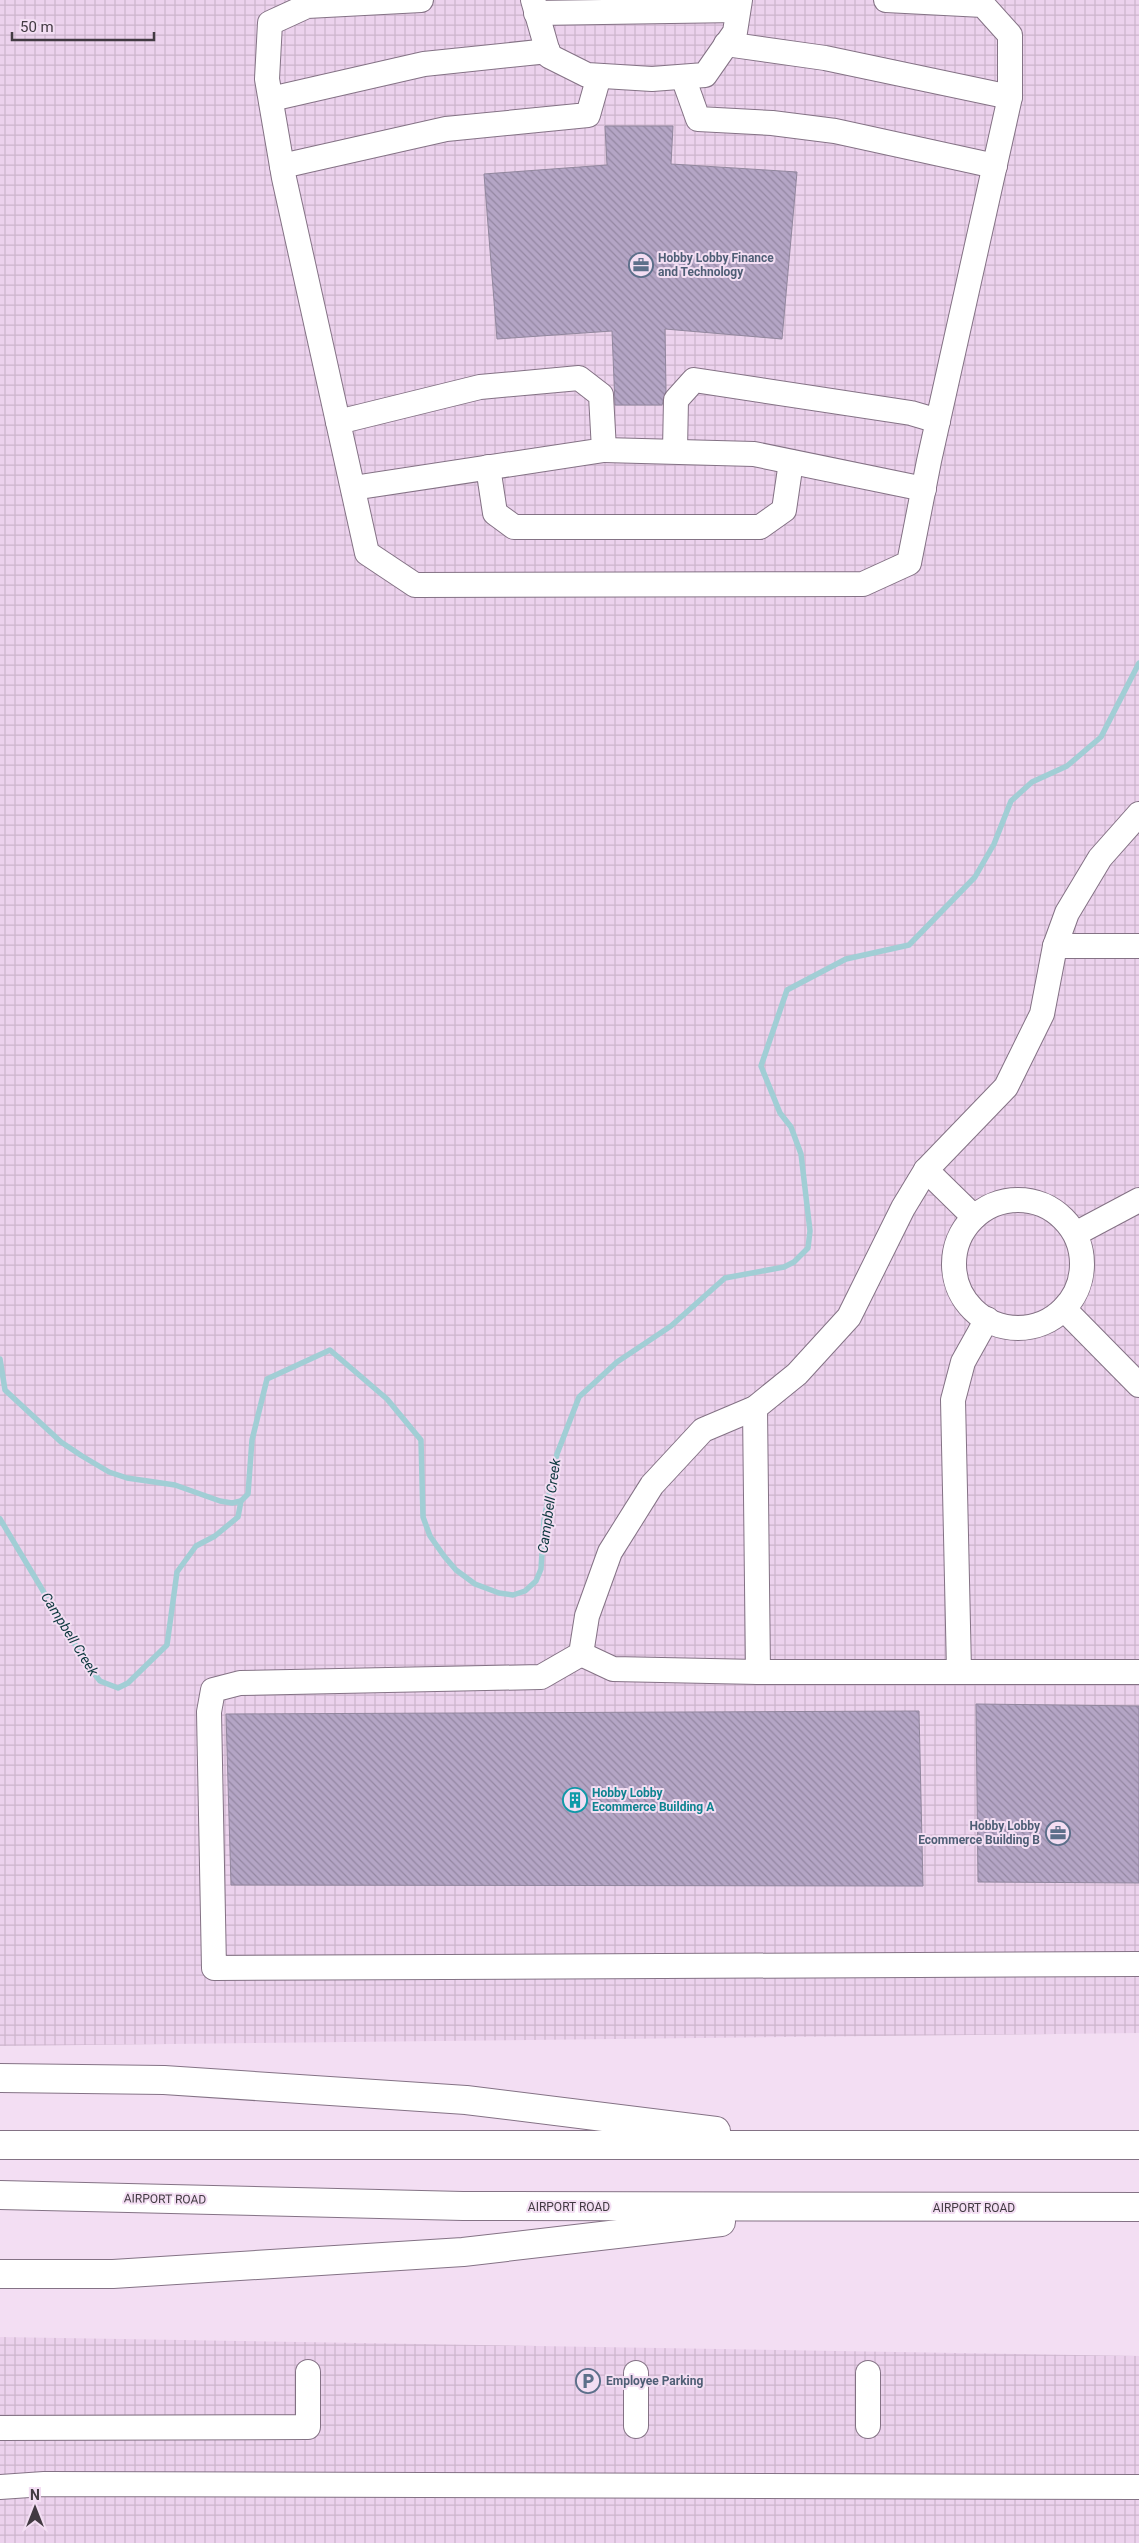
<svg xmlns="http://www.w3.org/2000/svg" width="1139" height="2543" font-family="Roboto,sans-serif">
  <defs>
    <pattern id="industrial-grid" width="8" height="8" patternUnits="userSpaceOnUse" patternTransform="scale(1.25)"><rect width="8" height="8" fill="#ecd2ed"/><path d="M0 4h8M4 0v8" fill="none" stroke="#ccb5cc"/></pattern>
    <pattern id="building-back-hatch" width="6" height="6" patternUnits="userSpaceOnUse" patternTransform="scale(1.25)"><rect width="6" height="6" fill="#b4a5c5"/><path d="M-1 5l2 2M0 0l6 6M5-1l2 2" fill="none" stroke="#9487a2"/></pattern>
  </defs>
  <rect width="100%" height="100%" fill="#f3def3"/>
  <!-- industrial -->
  <g fill="url(#industrial-grid)">
    <polygon points="0,0 1139,0 1139,2033 0,2046"/>
    <polygon points="0,2337 1139,2356 1139,2543 0,2543"/>
  </g>
  <g fill="none" stroke-linecap="round" stroke-linejoin="round">
    <!-- stream -->
    <g stroke="#a1ced5" stroke-width="5.5">
      <polyline points="0,1359 5,1390 61,1442 82,1456 109,1472 127,1478 175,1485 220,1501 232,1503 241,1501"/>
      <polyline points="0,1519 88,1666 100,1681 118,1688 128,1683 167,1645 177,1572 196,1546 215,1536 238,1517 241,1501 248,1494 252,1440 267,1379 330,1350 387,1399 421,1440 423,1517 430,1536 444,1556 456,1570 475,1584 499,1593 513,1595 525,1591 536,1581 541,1569 544,1520 557,1454 579,1397 617,1362 671,1326 725,1278 784,1267 794,1262 808,1248 810,1231 801,1154 791,1127 780,1113 761,1066 787,990 846,959 909,945 975,877 994,844 1011,801 1032,782 1067,766 1101,737 1139,663"/>
    </g>
  </g>
  <!-- building -->
  <g fill="url(#building-back-hatch)" stroke="#92879e">
    <polygon points="605,126 673,126 671,164 797,172 782,339 665,329 666,391 662,405 615,405 612,331 497,339 484,174 607,165"/>
    <polygon points="976,1704 1139,1706 1139,1883 978,1882"/>
    <polygon points="919,1711 923,1886 231,1885 226,1714"/>
  </g>
  <g fill="none" stroke-linecap="round" stroke-linejoin="round">
    <defs>
      <g id="minor">
        <polyline points="421,0 307,6 270,23 267,79 284,178 367,553 415,585 863,584 909,563 929,461 1010,97 1010,35 983,5 886,0"/>
        <polyline points="533,0 549,56 587,75 652,79 705,75 735,32 740,0"/>
        <polyline points="536,13 738,10"/>
        <polyline points="726,44 825,58 1010,97"/>
        <polyline points="683,77 698,119 772,123 835,131 995,166"/>
        <polyline points="271,99 424,64 548,51"/>
        <polyline points="282,166 446,129 588,115 599,76"/>
        <polyline points="338,422 480,387 579,378 601,395 604,450 353,488"/>
        <polyline points="604,450 754,454 924,489"/>
        <polyline points="675,450 676,400 694,380 911,413 938,421"/>
        <polyline points="488,467 495,513 514,527 760,527 784,510 791,462"/>
        <polyline points="1139,814 1100,858 1067,913 1055,946 1042,1014 1006,1087 926,1170 903,1208 849,1317 797,1374 755,1408 703,1430 652,1485 610,1552 587,1616 581,1654 541,1677 240,1683 213,1690 209,1712 214,1968 1139,1964"/>
        <polyline points="1055,946 1139,946"/>
        <polyline points="926,1170 974,1217"/>
        <circle cx="1018" cy="1264" r="64"/>
        <polyline points="1077,1233 1139,1200"/>
        <polyline points="1064,1309 1139,1385"/>
        <polyline points="755,1408 758,1672"/>
        <polyline points="581,1654 613,1669 758,1672 1139,1672"/>
        <polyline points="959,1671 953,1400 963,1362 987,1319"/>
        <polyline points="636,2373 636,2426"/>
        <polyline points="868,2426 868,2373"/>
        <polyline points="0,2428 308,2427 308,2372"/>
        <polyline points="0,2487 44,2484 1139,2487"/>
      </g>
      <g id="highway">
        <polyline points="0,2078 164,2080 466,2100 716,2131"/>
        <polyline points="0,2145 1139,2145"/>
        <polyline points="0,2195 463,2206 1139,2207"/>
        <polyline points="0,2274 113,2274 463,2252 721,2222"/>
      </g>
    </defs>
    <!-- minor casing -->
    <use href="#minor" stroke="#847285" stroke-width="26"/>
    <!-- highway casing -->
    <use href="#highway" stroke="#847285" stroke-width="30"/>
    <!-- minor -->
    <use href="#minor" stroke="#fff" stroke-width="24"/>
    <!-- highway -->
    <use href="#highway" stroke="#fff" stroke-width="28"/>
  </g>
  <!-- icons -->
  <defs>
    <symbol id="office-ring" viewBox="-11 -11 22 22"><circle r="9.5" fill="#f3def3" stroke="#5c6f8a" stroke-width="1.5"/><path d="M-6-3h4V-5.5h4V-3h4V5H-6ZM-1-4.5V-3h2v-1.5ZM-6 0V1H6V0Z" fill="#5c6f8a"/></symbol>
    <symbol id="building-ring" viewBox="-11 -11 22 22"><circle r="9.5" fill="#f3def3" stroke="#0f9aa8" stroke-width="1.5"/><path d="M-4-6H4V6H1V3H-1V6H-4ZM-2.5-4.3h1.7v1.8h-1.7ZM.8-4.3h1.7v1.8H.8ZM-2.5-1h1.7V.8h-1.7ZM.8-1h1.7V.8H.8Z" fill="#0f9aa8"/></symbol>
    <symbol id="parking-ring" viewBox="-11 -11 22 22"><circle r="9.5" fill="#f3def3" stroke="#5c6f8a" stroke-width="1.5"/><path d="M-3.5-5.5H1a3.5 3.5 0 0 1 0 7H-1V5.5H-3.5ZM-1-3.4V-.6H.8a1.4 1.4 0 0 0 0-2.8Z" fill="#5c6f8a"/></symbol>
  </defs>
  <g fill-rule="evenodd">
    <use href="#office-ring" x="627" y="251" width="28" height="28"/>
    <use href="#building-ring" x="561" y="1786" width="28" height="28"/>
    <use href="#office-ring" x="1044" y="1819" width="28" height="28"/>
    <use href="#parking-ring" x="574" y="2367" width="28" height="28"/>
  </g>
  <g text-anchor="middle" dominant-baseline="central" stroke-width="4" stroke-linejoin="round" paint-order="stroke">
    <!-- service labels -->
    <g font-size="12" font-weight="bold" fill="#4e5e75" stroke="#f3def3" text-anchor="start">
      <text x="658" y="258">Hobby Lobby Finance<tspan x="658" dy="14">and Technology</tspan></text>
      <text x="1040" y="1826" text-anchor="end">Hobby Lobby<tspan x="1040" dy="14">Ecommerce Building B</tspan></text>
      <text x="606" y="2381">Employee Parking</text>
    </g>
    <!-- culture labels -->
    <g font-size="12" font-weight="bold" fill="#0d838f" stroke="#f3def3" text-anchor="start">
      <text x="592" y="1793">Hobby Lobby<tspan x="592" dy="14">Ecommerce Building A</tspan></text>
    </g>
    <!-- street labels -->
    <g font-size="12" fill="#423a42" stroke="#f3def3">
      <text transform="translate(165 2199) rotate(1)">AIRPORT ROAD</text>
      <text x="569" y="2207">AIRPORT ROAD</text>
      <text x="974" y="2208">AIRPORT ROAD</text>
    </g>
    <!-- water labels -->
    <g font-size="14" font-style="italic" fill="#0b373d" stroke="#f3def3">
      <text transform="translate(549 1506) rotate(-82)">Campbell Creek</text>
      <text transform="translate(70 1634) rotate(58)">Campbell Creek</text>
    </g>
  </g>
  <!-- north arrow -->
  <g transform="translate(35 2508)" stroke="#f3def3" stroke-width="4" paint-order="stroke">
  <path d="M0-4L9 19L0 12L-9 19Z" fill="#423a42"/>
  <text y="-8" font-size="14" font-weight="bold" text-anchor="middle" fill="#423a42">N</text>
  </g>
  <!-- scale -->
  <path d="M12 32v8h142v-8" fill="none" stroke="#423a42" stroke-width="2.5"/>
  <text x="20" y="32" font-size="15" fill="#423a42" stroke="#f3def3" stroke-width="4" paint-order="stroke">50 m</text>
</svg>
